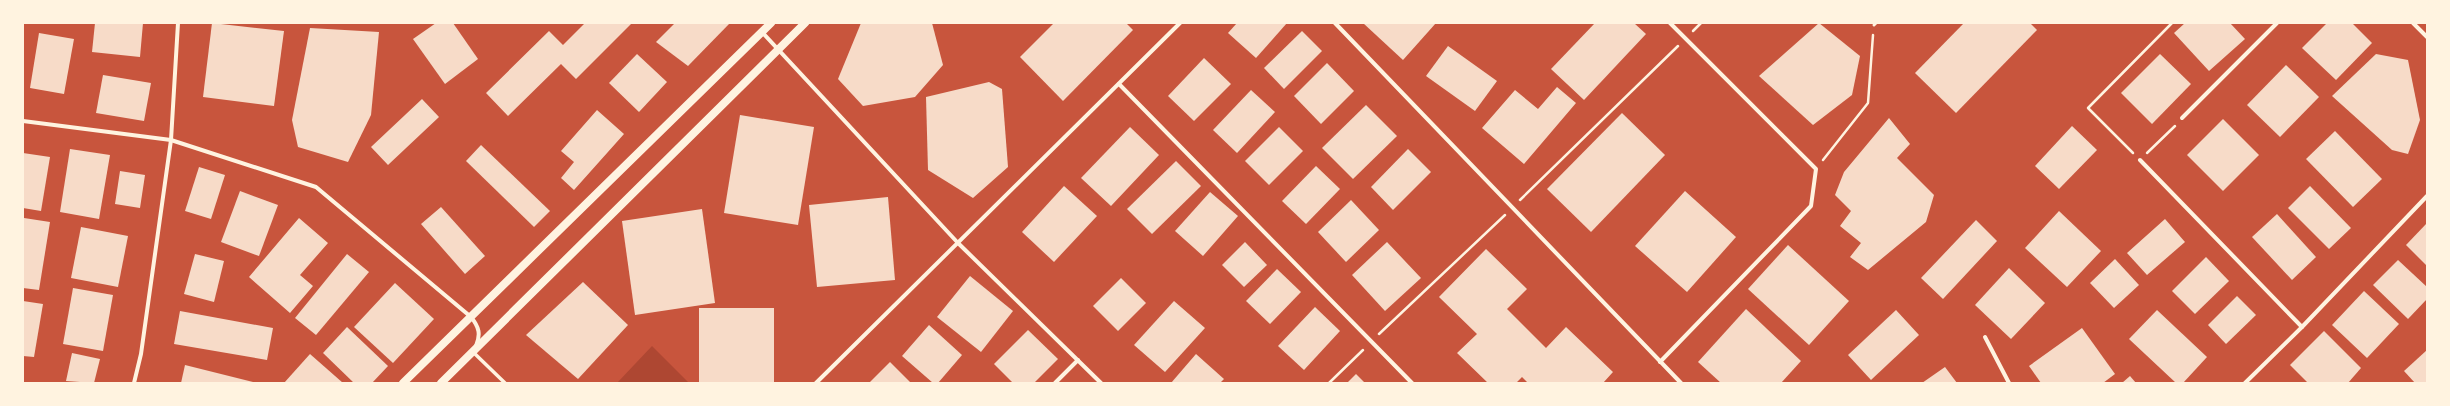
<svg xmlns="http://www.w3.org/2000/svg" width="2450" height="406" font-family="Overpass,sans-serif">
  <rect width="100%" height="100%" fill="#c8553d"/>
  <!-- green -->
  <polygon fill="#ae4732" points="652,346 689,383 617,383"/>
  <!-- building -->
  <g fill="#f7dbc8">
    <polygon points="95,23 143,23 140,57 92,52"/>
    <polygon points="212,23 284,31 274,106 203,97"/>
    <polygon points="436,23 453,23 478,59 445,84 413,39"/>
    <polygon points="585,23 632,23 576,79 561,64 508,116 486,93 549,31 563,45"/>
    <polygon points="675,23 730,23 688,66 656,42"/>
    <polygon points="861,23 932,23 943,65 915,97 863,106 838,79"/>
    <polygon points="1054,23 1126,23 1133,30 1063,101 1020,57"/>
    <polygon points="1237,23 1287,23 1256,58 1228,33"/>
    <polygon points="1363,23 1436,23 1403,60"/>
    <polygon points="1595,23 1634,23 1646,34 1584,100 1551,69"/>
    <polygon points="1819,23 1860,56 1852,95 1813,125 1759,76"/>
    <polygon points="1964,23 2030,23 2037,30 1956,113 1915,73"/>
    <polygon points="2185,23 2230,23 2245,39 2209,71 2174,33"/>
    <polygon points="2327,23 2352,23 2372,43 2336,80 2302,48"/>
    <polygon points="310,28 379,32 371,115 348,162 298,147 292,120"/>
    <polygon points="1302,31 1322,51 1284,89 1264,68"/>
    <polygon points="39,33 74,39 64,94 30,88"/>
    <polygon points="1448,46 1497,81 1475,111 1426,76"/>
    <polygon points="637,54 667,82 639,112 609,83"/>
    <polygon points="2160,54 2191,84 2152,124 2121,93"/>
    <polygon points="2376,54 2408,60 2420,120 2408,154 2392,150 2332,96"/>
    <polygon points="1204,58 1231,84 1194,121 1168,96"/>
    <polygon points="1327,63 1354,91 1321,124 1294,96"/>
    <polygon points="2286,65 2319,97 2280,137 2247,105"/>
    <polygon points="103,75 151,83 144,121 96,113"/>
    <polygon points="989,82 1002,89 1008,167 973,198 928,170 926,97"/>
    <polygon points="1557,87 1576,103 1524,164 1482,128 1515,90 1538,109"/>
    <polygon points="1251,90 1275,112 1237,153 1213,130"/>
    <polygon points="422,99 439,117 388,165 371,147"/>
    <polygon points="1366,105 1397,136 1353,179 1322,148"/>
    <polygon points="597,110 624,134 574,190 561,178 574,162 561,151"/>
    <polygon points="1622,113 1665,155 1591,232 1547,189"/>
    <polygon points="740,115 814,127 798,225 724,213"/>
    <polygon points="1889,118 1910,144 1897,158 1934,195 1926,222 1868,270 1850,257 1861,243 1840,226 1851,211 1835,195 1844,172"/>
    <polygon points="2223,119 2259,155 2223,191 2187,155"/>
    <polygon points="2072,126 2097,150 2059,189 2035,166"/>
    <polygon points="1130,127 1159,155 1111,206 1081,178"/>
    <polygon points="1279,127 1303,151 1269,185 1245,161"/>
    <polygon points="2335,131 2382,179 2353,207 2306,159"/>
    <polygon points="481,145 550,211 534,227 466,161"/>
    <polygon points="70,149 110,155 99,219 60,212"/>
    <polygon points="1408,149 1431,172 1393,210 1371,187"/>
    <polygon points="23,153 50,157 41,211 23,208"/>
    <polygon points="1176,161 1201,186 1152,234 1127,209"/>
    <polygon points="1316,166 1340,189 1306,224 1282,201"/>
    <polygon points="199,167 225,175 211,219 185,211"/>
    <polygon points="120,171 145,175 140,208 115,204"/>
    <polygon points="1064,186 1097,216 1054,262 1022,232"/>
    <polygon points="2310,186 2351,228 2329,249 2288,208"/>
    <polygon points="240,191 278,205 259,256 221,242"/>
    <polygon points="1685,191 1736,237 1687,292 1635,246"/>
    <polygon points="1210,192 1238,216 1203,256 1175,231"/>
    <polygon points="888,197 895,280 817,287 809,205"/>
    <polygon points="1351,200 1379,230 1346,262 1318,232"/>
    <polygon points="441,207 485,256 465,274 421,224"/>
    <polygon points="702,209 715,303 635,315 622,221"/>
    <polygon points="2059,211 2101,251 2067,287 2025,248"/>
    <polygon points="2277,214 2316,257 2292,280 2252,237"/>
    <polygon points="24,218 50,222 39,290 23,288"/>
    <polygon points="299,218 328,243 300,275 313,286 290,313 249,277"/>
    <polygon points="2165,219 2185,242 2147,275 2127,253"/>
    <polygon points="1976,220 1997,241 1943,299 1921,278"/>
    <polygon points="2427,223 2427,266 2406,245"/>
    <polygon points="81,227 128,236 118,287 71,278"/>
    <polygon points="1245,242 1267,265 1244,287 1222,265"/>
    <polygon points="1387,242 1421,278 1385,311 1352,275"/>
    <polygon points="1788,245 1849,301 1809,345 1748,289"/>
    <polygon points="1486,249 1527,289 1507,309 1546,348 1566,327 1613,372 1603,383 1528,383 1522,377 1516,383 1488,383 1457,353 1477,334 1439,297"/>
    <polygon points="195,254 224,261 214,302 184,294"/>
    <polygon points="347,254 369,272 316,335 295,318"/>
    <polygon points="2206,257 2229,281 2195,314 2172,291"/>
    <polygon points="2115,259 2139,285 2114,308 2090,283"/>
    <polygon points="2398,260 2427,287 2427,299 2408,319 2373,285"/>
    <polygon points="2009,268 2045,303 2011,339 1975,305"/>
    <polygon points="1277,269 1301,292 1270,324 1246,301"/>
    <polygon points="970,276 1013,311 981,352 937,317"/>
    <polygon points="1121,278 1146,303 1118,331 1093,306"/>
    <polygon points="583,282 628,325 578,379 526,335"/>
    <polygon points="395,283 434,319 393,363 354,327"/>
    <polygon points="73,288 113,295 103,351 63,344"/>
    <polygon points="2364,291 2399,324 2367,358 2332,325"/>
    <polygon points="2237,296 2256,315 2226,344 2208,325"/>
    <polygon points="23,301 43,304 34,357 23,356"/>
    <polygon points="1174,301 1205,328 1165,372 1134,345"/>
    <polygon points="1315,307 1340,331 1304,370 1278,346"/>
    <rect x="699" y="308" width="75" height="75"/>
    <polygon points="1746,309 1801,361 1781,383 1721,383 1698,362"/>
    <polygon points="1896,310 1919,335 1871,380 1848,355"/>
    <polygon points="2157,310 2207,357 2183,383 2176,383 2129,339"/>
    <polygon points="180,311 273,328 267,360 174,344"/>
    <polygon points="929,325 962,355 938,383 933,383 902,356"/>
    <polygon points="347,327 388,366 372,383 354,383 323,353"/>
    <polygon points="2082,328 2115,374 2103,383 2041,383 2029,366"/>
    <polygon points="1028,330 1058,359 1034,383 1013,383 994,364"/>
    <polygon points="2324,331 2361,368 2348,383 2308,383 2290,365"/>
    <polygon points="2427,350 2427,382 2415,383 2404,371"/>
    <polygon points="72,353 100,359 94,383 66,381"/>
    <polygon points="310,354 343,383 284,383"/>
    <polygon points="1196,354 1224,379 1220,383 1171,383"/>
    <polygon points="890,362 911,383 869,383"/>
    <polygon points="185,365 253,382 253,383 181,383"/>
    <polygon points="1945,367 1957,383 1922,383"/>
    <polygon points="1356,374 1365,383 1347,383"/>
    <polygon points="2130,376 2136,383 2122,383"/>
  </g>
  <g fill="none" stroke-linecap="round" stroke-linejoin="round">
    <!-- path -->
    <g stroke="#fff3e0" stroke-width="2.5">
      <polyline points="1693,31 1701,23"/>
      <polyline points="2133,153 2088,108 2172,23"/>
      <polyline points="2147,153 2175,126"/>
      <polyline points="1823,160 1868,103 1873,35"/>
      <polyline points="1520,200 1678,46"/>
      <polyline points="1379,334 1505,215"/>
      <polyline points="1329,383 1363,350"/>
    </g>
    <!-- service -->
    <polyline stroke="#fff3e0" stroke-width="3" points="1874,25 1876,23"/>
    <!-- pedestrian -->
    <polyline stroke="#fff3e0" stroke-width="3.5" points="473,352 505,383"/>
    <!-- minor -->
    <g stroke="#fff3e0" stroke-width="4">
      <polyline points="1335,23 1681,383"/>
      <polyline points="2413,23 2427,37"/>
      <polyline points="762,32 958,243 1101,383"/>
      <polyline points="1119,84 1412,383"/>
      <polyline points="2182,118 2277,23"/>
      <path d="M23 121 171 140 316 187 471 317C479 327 481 334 476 346"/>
      <polyline points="2140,160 2302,327"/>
      <polyline points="1985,337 2009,383"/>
      <polyline points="1660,362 1811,206 1816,169 1670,23"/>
      <polyline points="134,383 141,354 171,140 178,23"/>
      <polyline points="816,383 1180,23"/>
      <polyline points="1055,383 1078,360"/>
      <polyline points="2245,383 2302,327 2427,196"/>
    </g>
    <!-- secondary -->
    <g stroke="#fff3e0" stroke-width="8">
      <polyline points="403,383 771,23"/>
      <polyline points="441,383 805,23"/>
    </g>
  </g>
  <!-- border -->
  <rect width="2450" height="406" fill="none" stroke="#fff3e0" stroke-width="48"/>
</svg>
